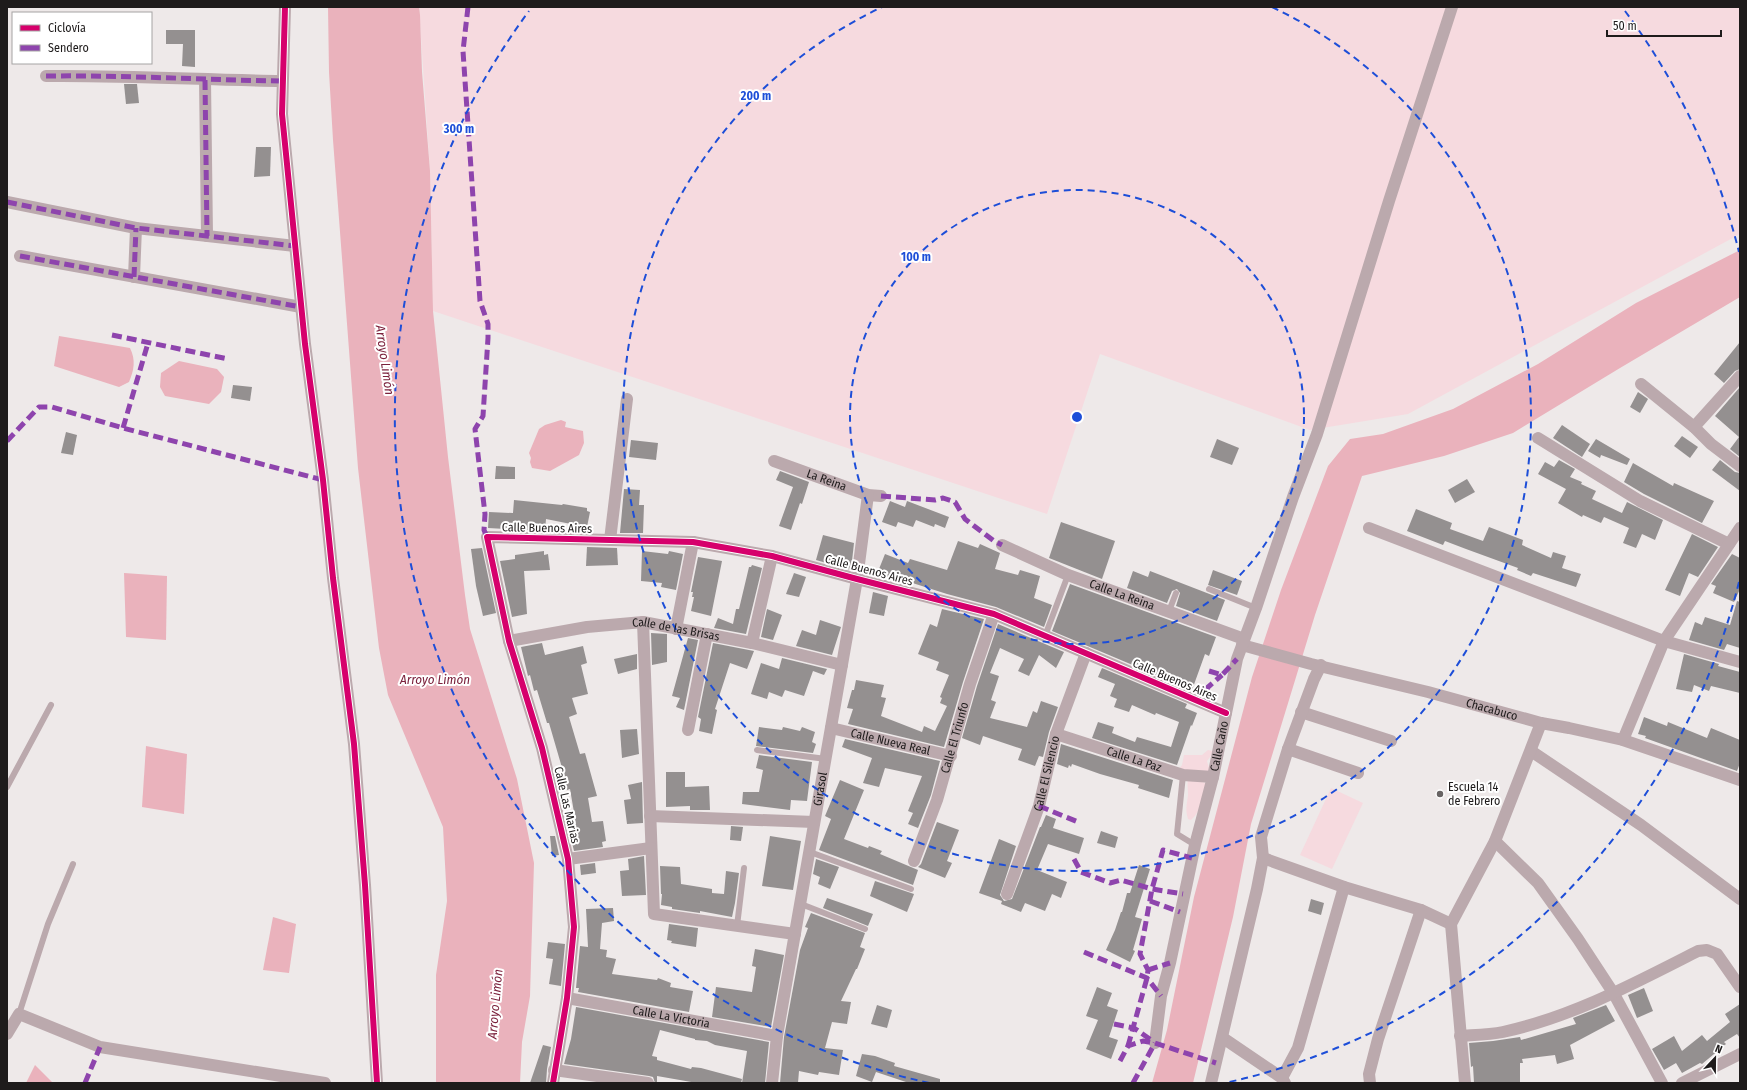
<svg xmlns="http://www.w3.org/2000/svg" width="1747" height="1090" font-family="'Fira Sans Condensed',sans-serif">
  <rect width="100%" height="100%" fill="#eee9e9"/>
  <!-- green -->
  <g fill="#f6dadf">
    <polygon points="419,7 1740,7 1740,234 1408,414 1310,430 1100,354 1047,514 433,311 430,171"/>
    <polygon points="1208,750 1213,751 1210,757 1207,761 1210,771 1191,772 1179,769 1182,765 1184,755 1202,755"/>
    <path d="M1188 778 1206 783C1203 796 1202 811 1191 820L1188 819C1185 809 1187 804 1188 795 1188 789 1187 784 1188 778Z"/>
    <polygon points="1331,788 1363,803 1332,869 1300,855"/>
  </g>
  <!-- water -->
  <g fill="#eab2bc">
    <polygon points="328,7 419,7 420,15 422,72 430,171 433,311 448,457 465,595 470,629 517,779 534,863 530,996 522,1042 520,1083 436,1083 436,975 447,901 443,827 388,695 379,648 358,468 333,140 329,72"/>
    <polygon points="1740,250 1740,297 1620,368 1513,433 1444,456 1362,476 1315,615 1251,824 1233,917 1193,1083 1152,1083 1167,1030 1194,897 1252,677 1281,590 1328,466 1350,439 1383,434 1453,409 1538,364 1636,303"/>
    <path d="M59 336 130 348C136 360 134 370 129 382L119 387 54 366Z"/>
    <polygon points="179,361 217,369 224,377 221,392 209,404 165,396 160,387 161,373"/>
    <polygon points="561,420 566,422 565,427 583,431 584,443 579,455 550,471 532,468 530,462 531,458 529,453 539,429 545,425"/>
    <polygon points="124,573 167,576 166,640 126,637"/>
    <polygon points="146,746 187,754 184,814 142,807"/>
    <polygon points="273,917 296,924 289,973 263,970"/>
    <polygon points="35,1065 53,1083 26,1083"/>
  </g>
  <!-- building -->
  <g fill="#949090">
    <polygon points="166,30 195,30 195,67 182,66 183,44 166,44"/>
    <polygon points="124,84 137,84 139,103 126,104"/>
    <polygon points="256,147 271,147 270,176 254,177"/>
    <polygon points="1740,342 1740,369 1735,371 1724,383 1714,374"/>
    <polygon points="233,385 252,387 250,401 231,398"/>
    <polygon points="1740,387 1740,457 1730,449 1739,437 1715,416"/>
    <polygon points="1638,392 1648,399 1640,413 1630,407"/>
    <polygon points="1562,425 1590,444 1582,457 1553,438"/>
    <polygon points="66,432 77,435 73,455 61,453"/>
    <polygon points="1682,436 1698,447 1690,458 1674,446"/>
    <polygon points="1217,439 1239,448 1232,465 1210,457"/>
    <polygon points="1596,439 1630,459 1627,465 1601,455 1600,458 1588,451"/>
    <polygon points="631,440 658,443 656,460 629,457"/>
    <polygon points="1559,460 1575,469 1570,477 1582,482 1581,484 1596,491 1592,499 1622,513 1627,502 1663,520 1655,540 1642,534 1636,548 1623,543 1629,528 1604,517 1601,523 1583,515 1582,517 1558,503 1566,489 1538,474 1545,462 1554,467"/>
    <polygon points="1720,460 1735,472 1740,473 1740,491 1712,470"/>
    <polygon points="1633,463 1673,486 1674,483 1714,501 1702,523 1644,494 1624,482"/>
    <polygon points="496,466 515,467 515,479 495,479"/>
    <polygon points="780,471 809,482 802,504 800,503 791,530 779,526 793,487 776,480"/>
    <polygon points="1467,479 1475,492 1455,503 1448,490"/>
    <polygon points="624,489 640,490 639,505 644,505 643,533 620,533"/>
    <polygon points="514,500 562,505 563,504 587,508 587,511 590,512 586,532 575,531 576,525 546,519 545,531 488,528 489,512 513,513"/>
    <polygon points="890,501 905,507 907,501 949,517 945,528 935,524 934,527 916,520 913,527 898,522 896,527 882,522"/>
    <polygon points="1416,509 1452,523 1450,529 1483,541 1489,527 1523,540 1522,545 1551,558 1553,552 1566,556 1562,568 1581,574 1576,587 1533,573 1531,576 1517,570 1518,568 1466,549 1445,541 1443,545 1407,531"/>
    <polygon points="1061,522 1115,541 1102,579 1049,558"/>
    <polygon points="1692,534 1718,547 1698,577 1689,573 1680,596 1665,590"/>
    <polygon points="823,535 854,543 851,570 816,560"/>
    <polygon points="958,541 978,548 980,544 1000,553 995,569 1018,575 1020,570 1040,576 1034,598 1052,605 1044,627 996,607 947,594 900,579 899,582 886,577 888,572 879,569 885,554 908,563 910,559 947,570"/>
    <polygon points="587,547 617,548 618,565 586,566"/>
    <polygon points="482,548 496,613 483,616 476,586 471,549"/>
    <polygon points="544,551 544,555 548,554 550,570 524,571 527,614 512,617 500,561 515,559 515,555"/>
    <polygon points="642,551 668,554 669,551 683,554 676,590 661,587 662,583 641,581"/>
    <polygon points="1732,554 1740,558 1740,589 1734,602 1713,593 1716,586 1711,584"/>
    <polygon points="698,557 722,561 711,616 691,611 694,597 692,597 693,592 691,592"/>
    <polygon points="752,565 762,568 746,634 714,628 718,618 733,624 736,609 739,609 749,567 751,567"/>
    <polygon points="1213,570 1242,581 1237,595 1208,585"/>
    <polygon points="1133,571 1148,577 1150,571 1225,600 1217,621 1176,606 1180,593 1177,589 1172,591 1167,603 1127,588"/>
    <polygon points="794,573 806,577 799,597 786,594"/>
    <polygon points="1070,584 1216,637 1209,656 1205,654 1192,690 1052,631"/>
    <polygon points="873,592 888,596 884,616 869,613"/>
    <polygon points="1737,601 1740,602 1740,648 1727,644 1724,650 1689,640 1695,622 1702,625 1705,617 1730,625"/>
    <polygon points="767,609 782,615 773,640 761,637"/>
    <polygon points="942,609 984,619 963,682 944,747 848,724 853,709 847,708 852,690 854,690 856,680 884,685 881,697 886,698 881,716 922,732 924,726 935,731 947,706 940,703 942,698 940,697 949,675 936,670 939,662 918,654 930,624 937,627"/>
    <polygon points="820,620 841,627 832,655 796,646 802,630 816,635"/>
    <polygon points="998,624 1064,652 1056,668 1039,655 1029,676 1018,671 1024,659 1000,648 990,673 999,676 991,700 996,702 990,718 1027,727 1033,711 1037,713 1041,701 1058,707 1049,732 1043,757 1039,756 1035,766 1018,760 1022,749 983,736 980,745 962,738 977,686"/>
    <polygon points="651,633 667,634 667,662 652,665"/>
    <polygon points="688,638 698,640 684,710 676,707 680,698 672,696"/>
    <polygon points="542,643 545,655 583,646 587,663 581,665 588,694 572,698 577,714 569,717 580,754 585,753 597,796 588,798 592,822 603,821 606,841 602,842 603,847 574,851 570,834 574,834 572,825 576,824 570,789 567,790 563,778 565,778 549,723 547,723 537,690 534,691 530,675 528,676 521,647"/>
    <polygon points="713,643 754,651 747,669 730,663 715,709 717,710 712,734 699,731 701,719 698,717"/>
    <polygon points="637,654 637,669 618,674 614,659"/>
    <polygon points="1684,654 1719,664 1718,666 1740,672 1740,693 1711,686 1709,691 1694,685 1692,692 1676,689"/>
    <polygon points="782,658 827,669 824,675 813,671 804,696 785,690 782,697 769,692 767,699 751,694 761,663 779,669"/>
    <polygon points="1102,668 1187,704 1185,708 1197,713 1192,726 1191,725 1177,765 1092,738 1098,722 1114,727 1112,733 1135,742 1137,737 1171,747 1179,722 1156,713 1155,715 1132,705 1129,712 1114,707 1117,699 1110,696 1115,684 1098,677"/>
    <polygon points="1644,717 1667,726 1668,722 1707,738 1711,728 1740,740 1740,763 1737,771 1645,738 1646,736 1638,734"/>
    <polygon points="759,727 782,730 783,727 800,731 802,727 815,732 812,742 816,744 813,753 756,746"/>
    <polygon points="637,729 639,754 622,758 620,730"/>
    <polygon points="845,739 940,761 931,795 918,828 908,824 913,813 908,811 922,776 885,768 879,787 863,783 872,758 842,747"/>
    <polygon points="1061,744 1173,780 1169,798 1138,788 1139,785 1100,774 1072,764 1071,767 1069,765 1068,768 1057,764"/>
    <polygon points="759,755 812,762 807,801 791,800 790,810 742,804 743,792 759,792 763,770 756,768"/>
    <polygon points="666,772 685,772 685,787 709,786 710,810 690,810 690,806 666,807"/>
    <polygon points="840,780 864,790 844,839 868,848 869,846 882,851 880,854 918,870 913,885 819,850 831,819 825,816"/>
    <polygon points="642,782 643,823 627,824 624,800 631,799 628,785"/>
    <polygon points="1046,815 1056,819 1053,828 1084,838 1079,854 1048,844 1037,870 1067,882 1061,898 1052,894 1045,911 1025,903 1021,912 1001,904 1002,901 979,893 999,839 1016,846 1000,895 1004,901 1012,899 1040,827 1041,827"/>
    <polygon points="937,822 959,830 947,861 952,863 945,878 918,867 921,864"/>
    <polygon points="731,826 743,827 741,841 730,840"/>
    <polygon points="1101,831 1118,837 1115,848 1097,843"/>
    <polygon points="550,836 555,836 559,855 552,856"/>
    <polygon points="770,836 801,841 793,890 762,886"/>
    <polygon points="644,856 646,895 622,896 620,871 629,870 628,859"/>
    <polygon points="816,859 839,867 830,889 818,884 820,877 813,874"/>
    <polygon points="595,863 596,873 581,875 580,865"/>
    <polygon points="1139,865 1150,869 1135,917 1142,919 1133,950 1135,951 1130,962 1106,950 1115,930 1121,912 1122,912 1127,893 1130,893"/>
    <polygon points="660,866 680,867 681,884 712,889 712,893 724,894 726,871 739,873 735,903 732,917 700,911 700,913 672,909 672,907 661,905 662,894 661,894"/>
    <polygon points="875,881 914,894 907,912 870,896"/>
    <polygon points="827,898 873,914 868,926 823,908"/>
    <polygon points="1311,899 1324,903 1321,915 1308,911"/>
    <polygon points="613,908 614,921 602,923 600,949 607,950 606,957 616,959 612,974 657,980 658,978 671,983 670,987 693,991 689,1012 578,992 579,988 576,988 580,946 588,947 586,909"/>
    <polygon points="811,913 865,933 860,947 865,949 857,969 856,969 841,1001 851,1002 847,1024 832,1022 825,1048 843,1050 839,1075 819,1072 818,1075 799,1071 798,1083 780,1083 784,1037 800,950 808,928 805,927"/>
    <polygon points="669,924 698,928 696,947 671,943 672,941 667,940"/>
    <polygon points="548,942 565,944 561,986 549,984 553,959 546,958"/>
    <polygon points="755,949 784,955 771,1027 712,1017 716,987 752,992 756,967 752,966"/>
    <polygon points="1097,987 1112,993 1107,1006 1118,1010 1109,1037 1118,1040 1111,1059 1086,1049 1098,1020 1086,1016"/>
    <polygon points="1644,988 1653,1011 1637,1018 1628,995"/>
    <polygon points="1740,1004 1740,1038 1737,1034 1724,1042 1726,1044 1702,1064 1700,1063 1682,1073 1676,1063 1664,1070 1652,1049 1674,1036 1682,1051 1702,1035 1707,1041 1730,1022 1725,1014"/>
    <polygon points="877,1005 892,1010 887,1028 871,1024"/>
    <polygon points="1606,1005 1615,1021 1570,1045 1574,1059 1557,1064 1555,1055 1522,1059 1523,1063 1520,1063 1520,1083 1474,1083 1473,1066 1471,1067 1469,1043 1493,1041 1520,1037 1521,1040 1576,1024 1573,1018"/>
    <polygon points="576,1007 769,1042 765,1083 742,1083 747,1051 715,1045 707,1041 695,1040 695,1039 660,1030 652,1056 657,1057 657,1060 691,1069 692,1067 701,1068 742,1079 741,1083 697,1083 657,1076 657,1083 655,1083 653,1077 649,1076 564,1064 571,1039"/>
    <polygon points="543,1045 551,1047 547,1069 546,1083 530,1083"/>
    <polygon points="862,1054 875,1056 895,1063 894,1066 940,1079 940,1083 909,1083 876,1072 872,1082 856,1076"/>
  </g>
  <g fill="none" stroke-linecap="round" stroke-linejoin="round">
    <!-- lane -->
    <g stroke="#bba9ad" stroke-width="6">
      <polyline points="1209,589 1256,608"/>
      <polyline points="1169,611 1176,593"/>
      <polyline points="1045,636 1068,575"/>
      <polyline points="757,750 826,759"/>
      <polyline points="1183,775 1177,834 1195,845"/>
      <polyline points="7,787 51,705"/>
      <polyline points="810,852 911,889"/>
      <polyline points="801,904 865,929"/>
      <polyline points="737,926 744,868"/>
      <polyline points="19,1014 48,924 73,864"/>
    </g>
    <!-- street -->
    <g stroke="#bba9ad" stroke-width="12">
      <polyline points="285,7 282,114 305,344 323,480 333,578 354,744 365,885 377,1083"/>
      <path d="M46 76C125 75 204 80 282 81"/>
      <polyline points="205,80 207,236"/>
      <polyline points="7,202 136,228 295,246"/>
      <polyline points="20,256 301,307"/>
      <polyline points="134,277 136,228"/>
      <polyline points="1641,384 1694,427 1711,444 1740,466"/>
      <polyline points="1694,427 1740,376"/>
      <polyline points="1538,438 1640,501 1729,544"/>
      <path id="s1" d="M774 461 868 495 881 496"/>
      <polyline points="1369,528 1664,641 1740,662"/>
      <polyline points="610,540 627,399"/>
      <path id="s2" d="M1002 545 1068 575 1244 639"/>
      <polyline points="643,622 654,914 795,934"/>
      <polyline points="676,629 693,542"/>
      <path id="s3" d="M509 641 587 627 643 622 752 643 842 665"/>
      <polyline points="752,643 772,556"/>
      <path id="s4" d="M1242 645 1311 664 1428 692 1541 723 1569 728 1623 740 1740 780"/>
      <polyline points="1301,712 1391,741"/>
      <path id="s5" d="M831 728 951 756"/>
      <polyline points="688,730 707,634"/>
      <path id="s6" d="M1056 734 1183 775 1213 777"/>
      <polyline points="1623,740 1664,641 1740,528"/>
      <polyline points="1288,749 1358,773"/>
      <polyline points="1531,751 1641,825 1740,899"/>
      <polyline points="650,816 814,822"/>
      <polyline points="1495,841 1538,883 1578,939 1614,994 1662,1083"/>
      <polyline points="1263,858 1344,887 1421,910 1451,924"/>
      <polyline points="568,859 651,848"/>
      <path id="s7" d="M914 861 937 800 970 684 994 614"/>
      <path id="s8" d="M1007 894 1039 806 1056 734 1086 653"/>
      <path id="s9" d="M567 998 777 1036"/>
      <polyline points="7,1034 19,1014 100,1047 325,1083"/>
      <path d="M1460 1036C1474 1035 1489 1035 1503 1032 1572 1017 1635 983 1698 951L1707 950 1717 954 1740 987"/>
      <polyline points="1223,1038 1282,1078 1285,1083"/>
      <path id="s10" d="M1155 1043 1161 996 1170 963 1195 845 1213 777 1237 659 1256 608 1293 497 1317 434 1389 201 1452 7"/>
      <polyline points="554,1070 648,1083"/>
      <polyline points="1282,1078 1298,1048 1344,887"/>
      <polyline points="553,1083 567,998 574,927 568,859 542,748 509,641 487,537 693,542 772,556 857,579 994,614 1226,713"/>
      <path id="s11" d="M772 1083 777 1036 857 579 868 495"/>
      <polyline points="1211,1083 1257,889 1263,858 1261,837 1288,749 1314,679 1321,665"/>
      <polyline points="1370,1083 1369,1074 1378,1039 1421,910"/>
      <polyline points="1465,1083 1451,924 1495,841 1541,723"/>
      <polyline points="1682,1083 1740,1054"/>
    </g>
    <!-- quiet -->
    <g stroke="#8e44ad" stroke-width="5" stroke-dasharray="10 5" stroke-linecap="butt">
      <polyline points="468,7 463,51 480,301 488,324 488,338 483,416 475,429 485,514 484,530 487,537"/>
      <path d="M46 76C125 75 204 80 282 81"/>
      <polyline points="205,80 207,236"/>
      <polyline points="7,202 136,228 295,246"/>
      <polyline points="20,256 301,307"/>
      <polyline points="134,277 136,228"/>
      <polyline points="112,335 228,359"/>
      <polyline points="123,428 148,343"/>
      <polyline points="7,441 39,407 52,407 123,428 323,480"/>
      <polyline points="881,496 935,500 943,498 955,502 965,519 994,541 1002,545"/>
      <polyline points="1209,671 1222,675 1237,659"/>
      <polyline points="1208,706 1207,688 1222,675"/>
      <polyline points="1039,806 1078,822"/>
      <polyline points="1074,859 1081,872 1110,883 1121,880 1152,889 1183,894"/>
      <polyline points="1150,901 1180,912"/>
      <polyline points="1084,952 1147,978 1161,996"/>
      <polyline points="1148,970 1170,963"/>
      <polyline points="1114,1024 1134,1028 1154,1042"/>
      <polyline points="1128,1046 1147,978 1148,970 1140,954 1152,889 1163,850 1192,858"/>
      <polyline points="1120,1061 1128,1046 1143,1041 1155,1043 1216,1063"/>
      <polyline points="85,1083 100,1047"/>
      <polyline points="839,1083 839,1082"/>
      <polyline points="1133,1083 1155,1043"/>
    </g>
    <defs>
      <g id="cycleway">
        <polyline points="285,7 282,114 305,344 323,480 333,578 354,744 365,885 377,1083"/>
        <polyline points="553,1083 567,998 574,927 568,859 542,748 509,641 487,537 693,542 772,556 857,579 994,614 1226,713"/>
      </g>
    </defs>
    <!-- cycleway casing -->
    <use href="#cycleway" stroke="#fff" stroke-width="8"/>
    <!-- cycleway -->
    <use href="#cycleway" stroke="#d6006c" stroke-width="6"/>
  </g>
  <!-- distance rings -->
  <g fill="none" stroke="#1d4ed8" stroke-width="2" stroke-dasharray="7 5">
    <circle cx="1077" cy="417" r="227"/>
    <path d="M1272 7A454 454 0 1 1 882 7"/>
    <path d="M1739 582A682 682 0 0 1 1225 1083M929 1083A682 682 0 0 1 529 11M1625 11A682 682 0 0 1 1739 252"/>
  </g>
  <!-- markers -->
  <circle fill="#676363" stroke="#fff" stroke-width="1.5" cx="1440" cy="794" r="4"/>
  <g text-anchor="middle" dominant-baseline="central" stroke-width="4" stroke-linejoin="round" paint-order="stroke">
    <!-- street labels -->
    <g font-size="12" fill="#1e1b1b" stroke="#fff">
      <text stroke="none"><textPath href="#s1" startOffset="56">La Reina</textPath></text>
      <text transform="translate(547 528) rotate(1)">Calle Buenos Aires</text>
      <text transform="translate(869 570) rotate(15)">Calle Buenos Aires</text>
      <text stroke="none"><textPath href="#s2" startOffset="130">Calle La Reina</textPath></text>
      <text stroke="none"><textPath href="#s3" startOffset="169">Calle de las Brisas</textPath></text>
      <text transform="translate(1175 680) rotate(23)">Calle Buenos Aires</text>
      <text stroke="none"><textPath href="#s4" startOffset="258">Chacabuco</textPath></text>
      <text stroke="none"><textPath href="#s7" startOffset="130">Calle El Triunfo</textPath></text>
      <text stroke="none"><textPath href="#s5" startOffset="61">Calle Nueva Real</textPath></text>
      <text stroke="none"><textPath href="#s10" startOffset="304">Calle Caño</textPath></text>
      <text stroke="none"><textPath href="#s6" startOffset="82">Calle La Paz</textPath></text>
      <text stroke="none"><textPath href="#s8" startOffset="127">Calle El Silencio</textPath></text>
      <text stroke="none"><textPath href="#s11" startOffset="298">Girasol</textPath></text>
      <text transform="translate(567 805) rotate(77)">Calle Las Marias</text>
      <text stroke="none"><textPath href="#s9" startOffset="106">Calle La Victoria</textPath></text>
    </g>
    <!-- poi labels -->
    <g font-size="12" fill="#1e1b1b" stroke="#fff" text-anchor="start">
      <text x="1448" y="787">Escuela 14<tspan x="1448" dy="14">de Febrero</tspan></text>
    </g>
    <!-- water labels -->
    <g font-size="13" font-style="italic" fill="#7b213c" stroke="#fff">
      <text transform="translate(385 360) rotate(82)">Arroyo Limón</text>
      <text x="435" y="679">Arroyo Limón</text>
      <text transform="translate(495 1004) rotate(-85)">Arroyo Limón</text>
    </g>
  </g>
  <circle cx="1077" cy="417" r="6" fill="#1d4ed8" stroke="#fff" stroke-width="2"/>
  <g font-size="12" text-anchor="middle" font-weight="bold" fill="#1d4ed8" stroke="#fff" stroke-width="4" stroke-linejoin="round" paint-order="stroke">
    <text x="756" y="100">200 m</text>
    <text x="459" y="133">300 m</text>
    <text x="916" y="261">100 m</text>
  </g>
  <!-- border -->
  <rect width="1747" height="1090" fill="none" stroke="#1e1b1b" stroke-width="16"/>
  <!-- legend -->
  <rect x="12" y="12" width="140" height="52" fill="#ffffff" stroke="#a5a4a4"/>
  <rect x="20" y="25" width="20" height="6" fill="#d6006c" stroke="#a5a4a4"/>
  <text x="48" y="32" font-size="12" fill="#1e1b1b">Ciclovía</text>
  <rect x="20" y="45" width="20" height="6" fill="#8e44ad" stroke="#a5a4a4"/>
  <text x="48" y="52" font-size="12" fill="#1e1b1b">Sendero</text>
  <!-- north arrow -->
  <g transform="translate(1715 1058) rotate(22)" stroke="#ffffff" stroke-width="3" paint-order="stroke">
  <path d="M0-3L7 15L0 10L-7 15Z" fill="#1e1b1b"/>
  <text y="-6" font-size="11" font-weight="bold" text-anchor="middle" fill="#1e1b1b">N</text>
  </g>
  <!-- scale -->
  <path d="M1607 30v6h114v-6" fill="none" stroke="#1e1b1b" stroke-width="2"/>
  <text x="1613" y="30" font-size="12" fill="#1e1b1b" stroke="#ffffff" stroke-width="3" paint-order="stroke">50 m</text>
</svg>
